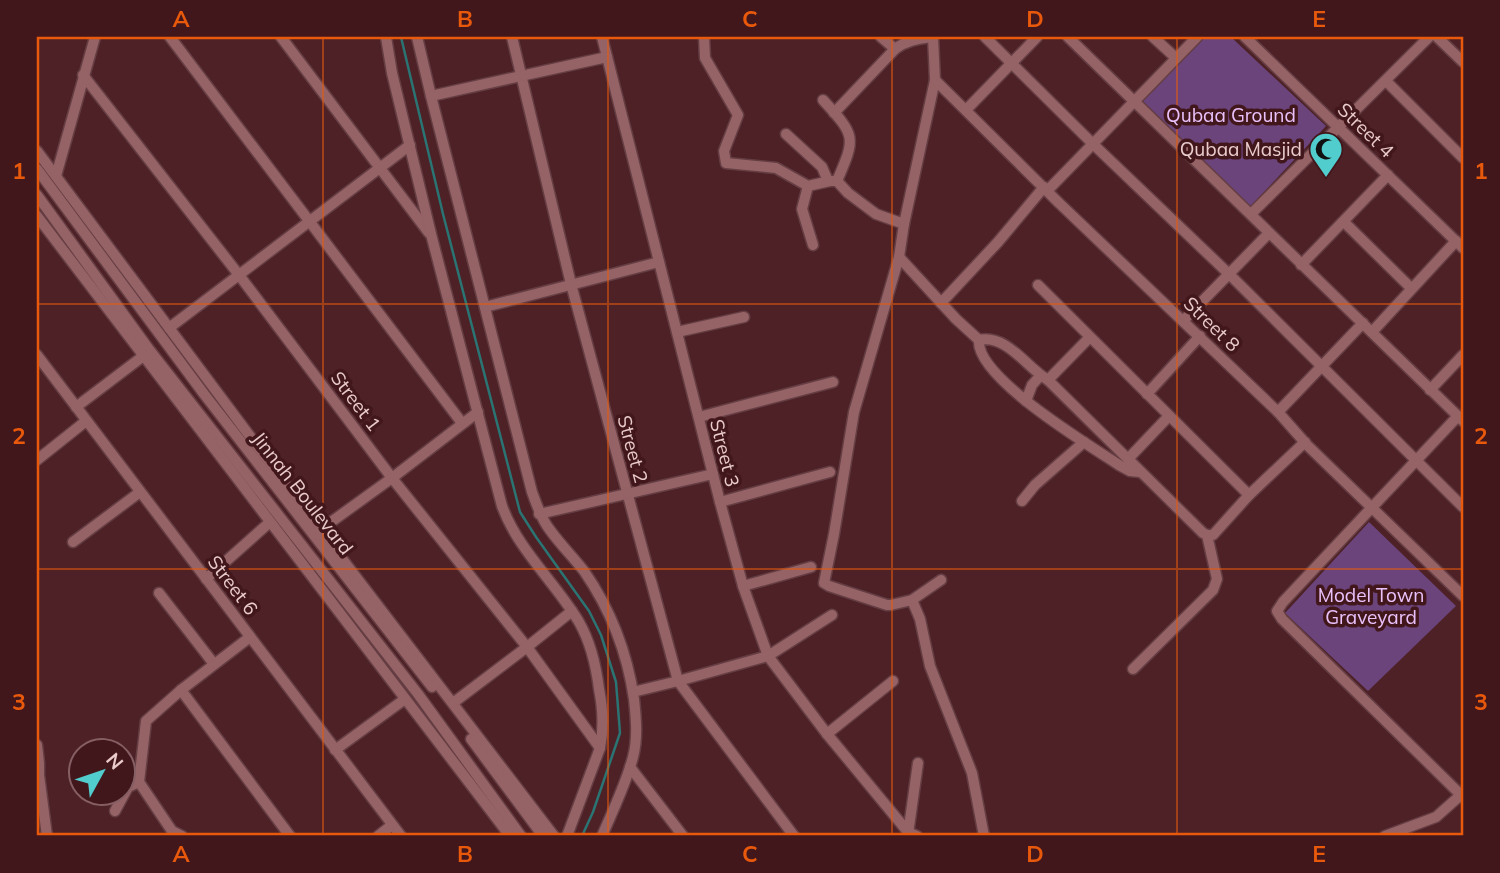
<svg xmlns="http://www.w3.org/2000/svg" width="1500" height="873" font-family="Mulish,sans-serif">
  <rect width="100%" height="100%" fill="#4d2126"/>
  <!-- green -->
  <g fill="#6a447a">
    <polygon points="1200,37 1231,37 1326,126 1247,210 1136,105"/>
    <polygon points="1369,522 1456,606 1368,691 1285,613"/>
  </g>
  <g fill="none" stroke-linecap="round" stroke-linejoin="round">
    <!-- stream -->
    <polyline stroke="#2b7474" stroke-width="2.5" points="401,37 443,214 520,512 536,537 589,611 601,635 616,682 620,733 593,812 582,836"/>
    <defs>
      <g id="minor">
        <polyline points="170,37 462,423"/>
        <polyline points="281,37 429,233"/>
        <path d="M386 37 392 73 432 238 502 506C518 550 555 582 579 622 591 643 596 665 599 689 603 709 604 728 600 748L567 836"/>
        <path d="M417 37 431 96 532 492C537 505 541 519 550 530 560 544 573 557 584 571 611 610 627 651 634 699 636 718 638 738 633 757 626 784 613 810 602 836"/>
        <polyline points="512,37 571,284 678,681 794,836"/>
        <polyline points="602,37 720,502 743,586 768,656 827,734 908,832 917,836"/>
        <polyline points="704,37 705,58 738,115 724,151 726,163 776,168 808,186 830,181 837,181 848,193 876,214 904,224"/>
        <polyline points="881,37 895,49"/>
        <polyline points="933,37 935,80 904,224 899,257 854,412 834,534 824,583 829,586 887,605 891,605 912,600 941,580"/>
        <polyline points="985,37 1093,144 1229,274 1463,507"/>
        <polyline points="1068,37 1463,421"/>
        <polyline points="1153,37 1176,58"/>
        <polyline points="1245,37 1463,248"/>
        <polyline points="1437,37 1463,62"/>
        <polyline points="83,75 239,275 392,478 527,647 600,748"/>
        <polyline points="935,80 1058,202 1278,412 1308,446 1463,596"/>
        <polyline points="1386,81 1463,158"/>
        <polyline points="431,96 607,57"/>
        <path d="M823 100C856 136 856 137 837 181"/>
        <polyline points="966,110 1037,37"/>
        <path d="M834 113 895 49C907 40 918 39 933 37"/>
        <polyline points="786,134 822,167 828,181"/>
        <polyline points="37,151 320,530 554,836"/>
        <polyline points="37,169 204,394 432,687"/>
        <polyline points="56,176 95,37"/>
        <polyline points="808,186 802,209 813,245"/>
        <polyline points="1047,191 1197,37"/>
        <polyline points="37,195 148,348 418,694 521,836"/>
        <polyline points="1251,214 1429,37"/>
        <polyline points="37,216 510,836"/>
        <polyline points="1344,222 1411,288"/>
        <polyline points="899,257 956,319 979,340"/>
        <polyline points="1301,265 1388,175"/>
        <polyline points="1038,285 1249,495"/>
        <polyline points="941,303 998,242 1044,187"/>
        <polyline points="485,307 659,262"/>
        <polyline points="1183,321 1269,233"/>
        <polyline points="169,328 410,145"/>
        <polyline points="677,332 744,317"/>
        <polyline points="1372,332 1456,241"/>
        <polyline points="1089,338 1048,380 1128,459 1169,416"/>
        <polyline points="37,355 401,836"/>
        <path d="M1048 380C1027 368 1007 334 979 340 975 377 1089 445 1119 465L1130 471 1140 472"/>
        <polyline points="1430,390 1463,355"/>
        <polyline points="1147,394 1200,336"/>
        <polyline points="1026,401 1032,385 1040,376"/>
        <polyline points="76,407 142,357"/>
        <polyline points="1278,412 1363,323"/>
        <polyline points="1458,416 1283,602 1277,611 1282,619 1461,795"/>
        <polyline points="699,417 833,382"/>
        <polyline points="1128,459 1203,533 1207,535 1213,535 1249,495 1305,442"/>
        <polyline points="37,460 86,421"/>
        <polyline points="1022,501 1035,485 1084,442"/>
        <polyline points="720,502 830,472"/>
        <polyline points="539,514 713,474"/>
        <polyline points="320,530 392,478 478,412"/>
        <polyline points="73,542 140,492"/>
        <polyline points="206,579 270,522"/>
        <polyline points="743,586 811,567"/>
        <polyline points="159,593 214,664"/>
        <polyline points="912,600 920,619 930,666 972,773 984,836"/>
        <polyline points="1133,669 1213,590 1217,579 1207,535"/>
        <polyline points="181,690 290,836"/>
        <polyline points="633,692 678,681 768,656 832,615"/>
        <polyline points="453,703 527,647 572,611"/>
        <polyline points="827,734 893,681"/>
        <polyline points="471,739 543,836"/>
        <polyline points="37,745 39,763 39,775 47,836"/>
        <polyline points="335,750 405,699"/>
        <polyline points="630,767 683,836"/>
        <polyline points="115,811 128,787 139,782"/>
        <polyline points="908,834 918,763"/>
        <polyline points="182,836 172,831 139,782 146,721 181,690 250,637"/>
        <polyline points="378,836 392,825"/>
        <polyline points="1385,836 1436,817 1463,793"/>
      </g>
    </defs>
    <!-- minor casing -->
    <use href="#minor" stroke="#653e44" stroke-width="13"/>
    <!-- minor -->
    <use href="#minor" stroke="#956265" stroke-width="10"/>
  </g>
  <!-- grid -->
  <path fill="none" stroke="#e8590c" stroke-width="2" stroke-opacity="0.55" d="M323 37V836M608 37V836M892 37V836M1177 37V836M37 304H1463M37 569H1463"/>
  <!-- icons -->
  <defs>
    <symbol id="mosque-pin" viewBox="-11 -11 22 30"><path d="M0 17L-7.5 6A9.5 9.5 0 1 1 7.5 6Z" fill="#52cdcd" stroke="#42171c"/><path d="M3.5-4.9A6 6 0 1 0 3.5 4.9A5 5 0 1 1 3.5-4.9Z" fill="#111"/></symbol>
  </defs>
  <g fill-rule="evenodd">
    <use href="#mosque-pin" x="1307" y="130" width="38" height="52"/>
  </g>
  <g text-anchor="middle" dominant-baseline="central" stroke-width="7" stroke-linejoin="round" paint-order="stroke">
    <!-- park labels -->
    <g font-size="19" fill="#e9c1fb" stroke="#42171c">
      <text x="1231" y="115">Qubaa Ground</text>
      <text x="1371" y="595">Model Town<tspan x="1371" dy="22">Graveyard</tspan></text>
    </g>
    <!-- street labels -->
    <g font-size="19" fill="#eacccd" stroke="#42171c">
      <text transform="translate(1366 130) rotate(44)">Street 4</text>
      <text transform="translate(1212 324) rotate(44)">Street 8</text>
      <text transform="translate(356 401) rotate(53)">Street 1</text>
      <text transform="translate(633 449) rotate(75)">Street 2</text>
      <text transform="translate(725 453) rotate(76)">Street 3</text>
      <text transform="translate(303 493) rotate(52)">Jinnah Boulevard</text>
      <text transform="translate(233 585) rotate(53)">Street 6</text>
    </g>
    <!-- poi labels -->
    <g font-size="19" fill="#eacccd" stroke="#42171c" text-anchor="end">
      <text x="1302" y="149">Qubaa Masjid</text>
    </g>
  </g>
  <!-- border -->
  <rect width="1500" height="873" fill="none" stroke="#42171c" stroke-width="77"/>
  <!-- north arrow -->
  <g transform="translate(102 772) rotate(50)"><circle r="33" fill="#42171c" stroke="#855f63" stroke-width="2"/>
  <path d="M0-5L12 26L0 18L-12 26Z" fill="#52cdcd"/>
  <text y="-10" font-size="19" font-weight="bold" text-anchor="middle" fill="#eacccd">N</text>
  </g>
  <rect x="38" y="38" width="1424" height="796" fill="none" stroke="#e8590c" stroke-width="2.5"/>
  <g font-size="23" text-anchor="middle" font-weight="bold" fill="#e8590c">
    <text x="181" y="27">A</text>
    <text x="465" y="27">B</text>
    <text x="750" y="27">C</text>
    <text x="1035" y="27">D</text>
    <text x="1319" y="27">E</text>
    <text x="19" y="179">1</text>
    <text x="1481" y="179">1</text>
    <text x="19" y="444">2</text>
    <text x="1481" y="444">2</text>
    <text x="19" y="710">3</text>
    <text x="1481" y="710">3</text>
    <text x="181" y="862">A</text>
    <text x="465" y="862">B</text>
    <text x="750" y="862">C</text>
    <text x="1035" y="862">D</text>
    <text x="1319" y="862">E</text>
  </g>
</svg>
